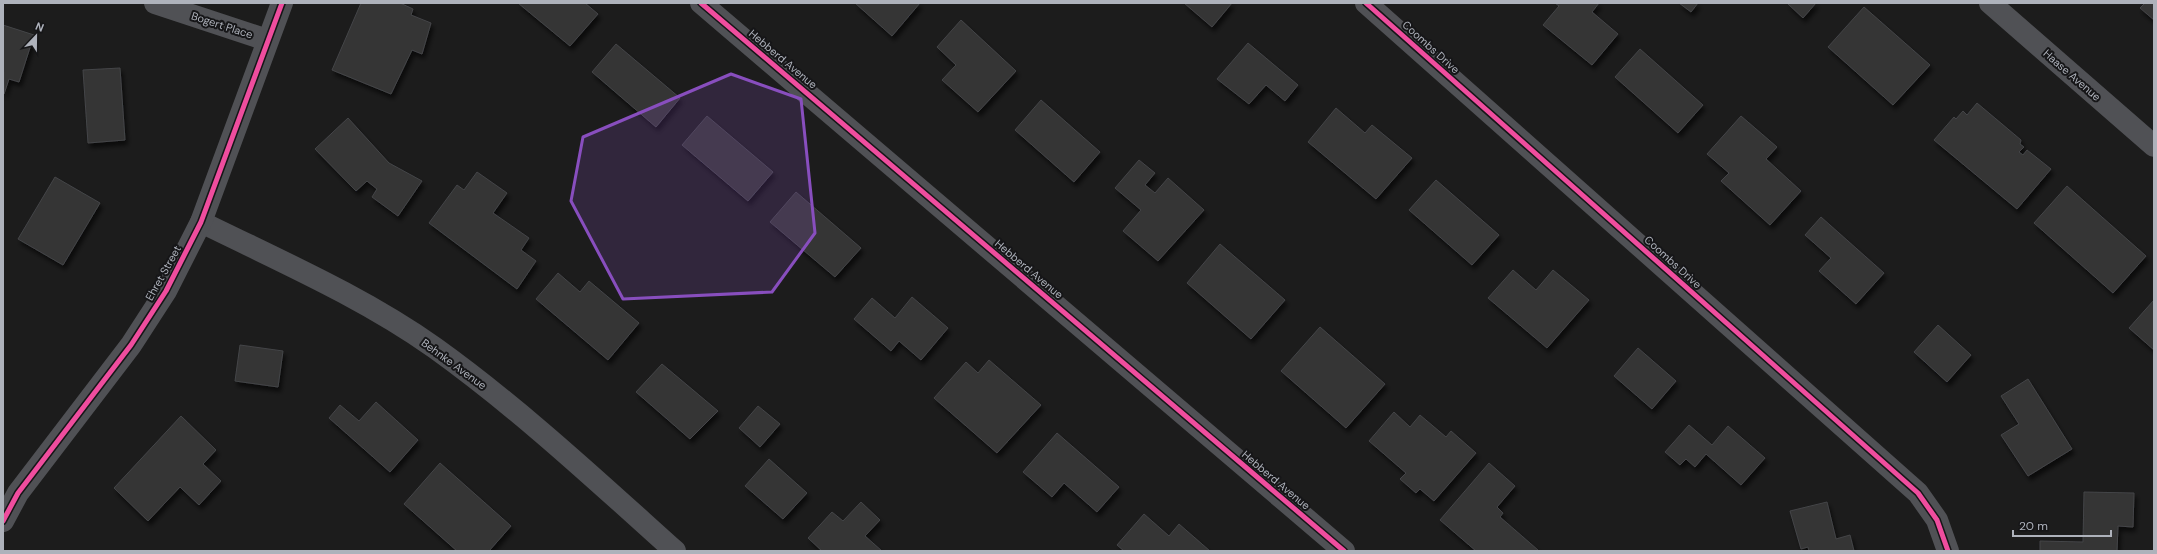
<svg xmlns="http://www.w3.org/2000/svg" width="2157" height="554" font-family="'DM Sans',sans-serif">
  <defs>
    <filter id="shadow"><feDropShadow dx="2.5" dy="4.5" stdDeviation="2" flood-color="#0009"/></filter>
  </defs>
  <rect width="100%" height="100%" fill="#1c1c1c"/>
  <!-- building -->
  <g fill="#343434" stroke="#444548" filter="url(#shadow)">
    <polygon points="361,3 400,3 413,9 411,15 431,23 422,54 412,50 391,94 332,70"/>
    <polygon points="518,3 585,3 598,14 570,46"/>
    <polygon points="855,3 920,3 892,36"/>
    <polygon points="1184,3 1232,3 1212,27"/>
    <polygon points="1555,3 1599,3 1592,12 1618,34 1592,65 1543,25 1559,6"/>
    <polygon points="1679,3 1698,3 1691,12"/>
    <polygon points="1787,3 1816,3 1803,18"/>
    <polygon points="2145,3 2154,3 2154,20 2140,8"/>
    <polygon points="1864,7 1930,65 1893,105 1828,47"/>
    <polygon points="961,20 1016,71 978,112 942,80 956,65 937,47"/>
    <polygon points="3,25 34,35 19,82 9,79 4,94"/>
    <polygon points="1248,43 1298,85 1285,101 1266,85 1249,104 1217,79"/>
    <polygon points="616,44 680,98 656,127 592,72"/>
    <polygon points="1640,49 1703,105 1678,133 1615,77"/>
    <polygon points="120,68 125,140 88,143 83,70"/>
    <polygon points="1041,100 1100,152 1074,182 1015,130"/>
    <polygon points="1977,103 2021,140 2020,144 2024,147 2019,152 2023,155 2027,150 2051,169 2017,209 1934,140 1954,117 1956,119 1963,111 1967,115"/>
    <polygon points="1336,108 1365,133 1372,125 1412,158 1376,199 1308,142"/>
    <polygon points="707,116 773,172 748,201 682,145"/>
    <polygon points="1741,116 1777,147 1766,159 1801,191 1770,225 1721,181 1729,173 1707,154"/>
    <polygon points="348,118 389,163 422,181 398,216 372,197 377,189 367,181 356,191 315,149"/>
    <polygon points="1139,160 1155,173 1145,185 1155,193 1168,178 1204,210 1158,261 1123,231 1141,210 1115,188"/>
    <polygon points="477,172 507,193 493,213 529,238 521,250 536,261 517,289 429,223 457,185 464,190"/>
    <polygon points="55,177 100,203 63,265 18,239"/>
    <polygon points="1436,180 1499,235 1472,265 1409,210"/>
    <polygon points="2067,186 2146,256 2113,293 2034,223"/>
    <polygon points="796,192 861,248 835,277 770,222"/>
    <polygon points="1821,217 1884,273 1856,304 1819,271 1831,258 1805,235"/>
    <polygon points="1220,244 1285,300 1251,339 1187,283"/>
    <polygon points="1513,270 1536,290 1553,270 1589,300 1547,348 1488,298"/>
    <polygon points="558,273 580,292 589,281 639,323 608,360 536,299"/>
    <polygon points="912,297 948,328 921,360 899,341 891,351 854,319 872,298 895,318"/>
    <polygon points="2154,300 2154,350 2129,328"/>
    <polygon points="1938,325 1971,355 1947,382 1914,352"/>
    <polygon points="1320,327 1385,384 1346,428 1281,371"/>
    <polygon points="240,345 283,351 278,387 235,381"/>
    <polygon points="1638,348 1676,381 1652,409 1614,376"/>
    <polygon points="989,360 1041,405 997,453 934,398 966,362 978,373"/>
    <polygon points="662,364 718,411 690,439 636,392"/>
    <polygon points="2028,379 2072,449 2028,476 2001,435 2019,424 2001,396"/>
    <polygon points="376,402 418,440 390,472 329,418 340,405 359,421"/>
    <polygon points="758,406 780,424 760,447 739,428"/>
    <polygon points="1394,412 1410,427 1420,415 1446,437 1451,431 1476,453 1434,501 1420,489 1416,493 1400,479 1406,473 1369,441"/>
    <polygon points="181,416 216,450 203,464 221,481 199,505 180,487 148,521 114,488"/>
    <polygon points="1689,425 1712,445 1728,426 1765,458 1741,485 1706,454 1695,467 1686,459 1680,465 1665,452"/>
    <polygon points="1057,433 1119,487 1097,512 1064,483 1052,497 1023,472"/>
    <polygon points="769,459 807,493 783,519 745,486"/>
    <polygon points="440,463 511,526 489,551 457,551 404,504"/>
    <polygon points="1489,463 1515,486 1497,507 1503,513 1500,517 1538,550 1537,551 1476,551 1440,520"/>
    <polygon points="2084,492 2134,493 2133,527 2118,526 2117,551 2040,551 2040,541 2083,542"/>
    <polygon points="861,502 880,520 865,536 882,551 822,551 808,538 832,512 843,521"/>
    <polygon points="1827,502 1836,539 1850,535 1854,551 1809,551 1808,547 1801,549 1790,511"/>
    <polygon points="1144,514 1169,536 1179,524 1210,551 1124,551 1117,545"/>
  </g>
  <g fill="none" stroke-linecap="round" stroke-linejoin="round">
    <!-- street -->
    <g stroke="#505155" stroke-width="22">
      <polyline points="155,3 267,40"/>
      <polyline points="701,3 1344,551"/>
      <polyline points="1366,3 1918,493 1937,520 1948,551"/>
      <polyline points="1990,3 2154,146"/>
      <path d="M201 222C280 261 363 297 435 348 520 409 597 481 675 551"/>
      <polyline points="3,521 18,493 131,345 166,291 201,222 282,3"/>
    </g>
    <defs>
      <g id="cycleway">
        <polyline points="701,3 1344,551"/>
        <polyline points="1366,3 1918,493 1937,520 1948,551"/>
        <polyline points="3,521 18,493 131,345 166,291 201,222 282,3"/>
      </g>
    </defs>
    <!-- cycleway casing -->
    <use href="#cycleway" stroke="#161618" stroke-width="8"/>
    <!-- cycleway -->
    <use href="#cycleway" stroke="#ef4d9e" stroke-width="5"/>
  </g>
  <!-- marked area -->
  <path fill="#884ebe" fill-opacity="0.2" stroke="#884ebe" stroke-width="3" stroke-linejoin="round" d="M731 74 801 99 815 233 772 292 623 299 571 201 583 137Z"/>
  <g text-anchor="middle" dominant-baseline="central" stroke-width="4" stroke-linejoin="round" paint-order="stroke">
    <!-- street labels -->
    <g font-size="11" fill="#aeb2bb" stroke="#161618">
      <text transform="translate(222 25) rotate(18)">Bogert Place</text>
      <text transform="translate(1431 47) rotate(42)">Coombs Drive</text>
      <text transform="translate(783 59) rotate(40)">Hebberd Avenue</text>
      <text transform="translate(2072 75) rotate(41)">Haase Avenue</text>
      <text transform="translate(1673 262) rotate(42)">Coombs Drive</text>
      <text transform="translate(1029 269) rotate(40)">Hebberd Avenue</text>
      <text transform="translate(163 273) rotate(-61)">Ehret Street</text>
      <text transform="translate(454 364) rotate(36)">Behnke Avenue</text>
      <text transform="translate(1276 480) rotate(40)">Hebberd Avenue</text>
    </g>
  </g>
  <!-- border -->
  <rect width="2157" height="554" fill="none" stroke="#aeb2bb" stroke-width="8"/>
  <!-- north arrow -->
  <g transform="translate(36 36) rotate(22)" stroke="#161618" stroke-width="3" paint-order="stroke">
  <path d="M0-3L7 15L0 10L-7 15Z" fill="#aeb2bb"/>
  <text y="-6" font-size="11" font-weight="bold" text-anchor="middle" fill="#aeb2bb">N</text>
  </g>
  <!-- scale -->
  <path d="M2013 530v6h98v-6" fill="none" stroke="#aeb2bb" stroke-width="2"/>
  <text x="2019" y="530" font-size="12" fill="#aeb2bb" stroke="#161618" stroke-width="3" paint-order="stroke">20 m</text>
</svg>
